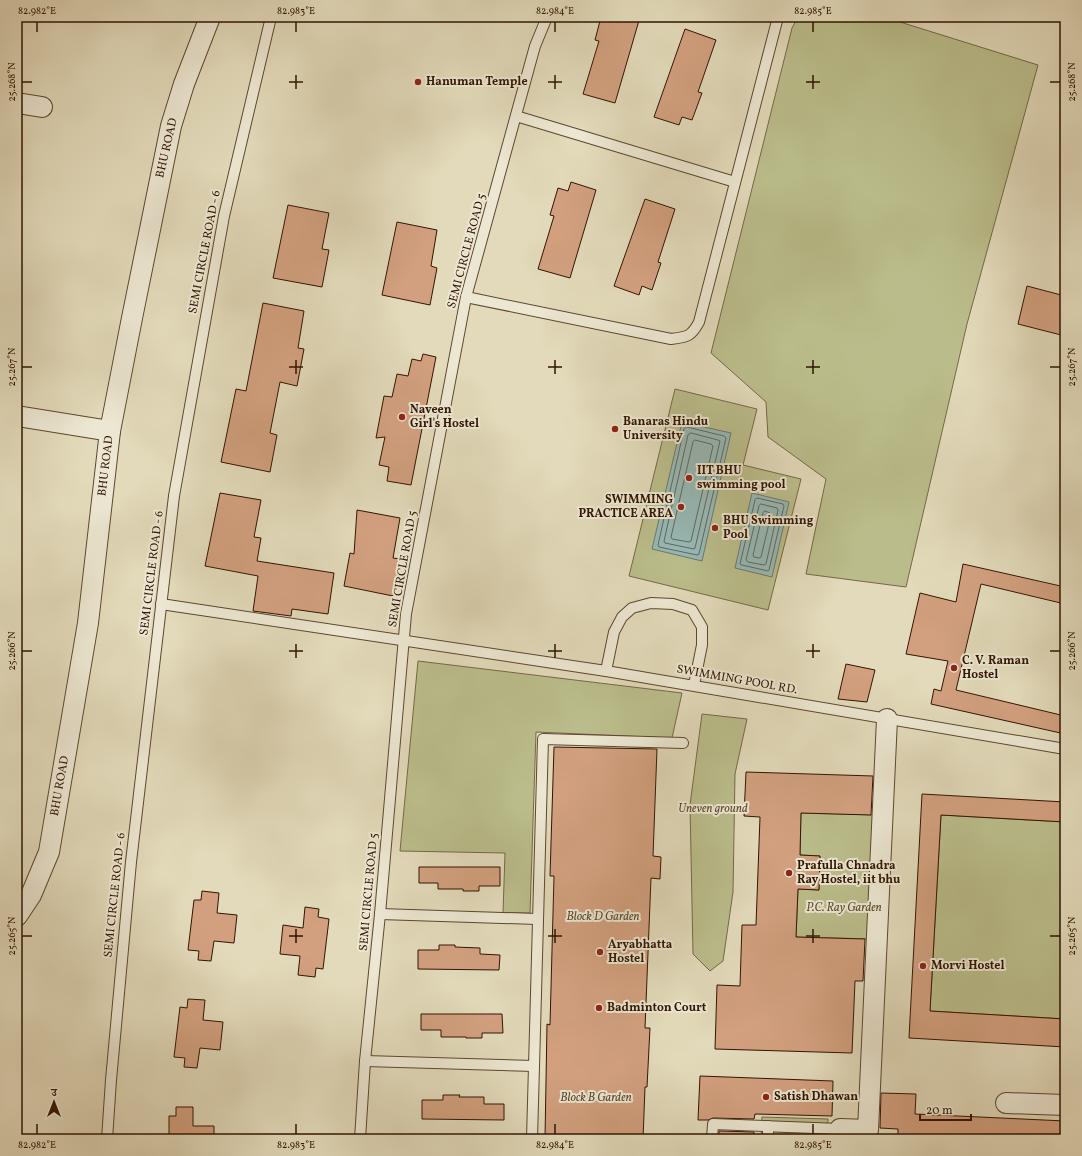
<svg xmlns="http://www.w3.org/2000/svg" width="1082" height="1156" font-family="Vollkorn,'Noto Serif Devanagari',serif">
  <rect width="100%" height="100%" fill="#e2daba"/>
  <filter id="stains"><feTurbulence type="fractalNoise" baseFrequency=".005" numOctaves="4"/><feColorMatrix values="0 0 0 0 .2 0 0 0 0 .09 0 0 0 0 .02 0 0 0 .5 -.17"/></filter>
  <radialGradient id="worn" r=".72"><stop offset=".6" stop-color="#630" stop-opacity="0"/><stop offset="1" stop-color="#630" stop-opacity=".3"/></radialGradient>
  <!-- green -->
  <g fill="#babd8b" stroke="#766846">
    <polygon points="798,17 884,17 1038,65 967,324 906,587 806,574 826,479 768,437 766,402 711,353 792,28"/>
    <polygon points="675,389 757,409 743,465 801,479 768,610 629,576"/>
    <polygon points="418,661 682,693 672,738 536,732 530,913 503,913 505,853 400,851"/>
    <polygon points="702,714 747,719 735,774 733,892 723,961 710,971 693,954 690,805"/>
    <polygon points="801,813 878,815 873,939 796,937 798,889 819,890 820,856 800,855"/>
    <polygon points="941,815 1065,822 1065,1019 930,1011"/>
    <polygon points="762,1117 828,1119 827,1139 761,1139"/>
  </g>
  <!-- water -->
  <g fill="#96b9b6" stroke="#6e776e">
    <polygon points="682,422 731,433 702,561 652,549"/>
    <polygon points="752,493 789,502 772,577 735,568"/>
  </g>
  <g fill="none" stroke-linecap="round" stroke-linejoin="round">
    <!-- shore -->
    <g stroke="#64665c" stroke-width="1">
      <polygon points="687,427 724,436 726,438 699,554 697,555 659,547 658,545 684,429"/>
      <polygon points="691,433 718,440 720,441 695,548 694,549 665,543 664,541 688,435"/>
      <polygon points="695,440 711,444 713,446 691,541 689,542 672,539 671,537 693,442"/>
      <polygon points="757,498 783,504 784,506 769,570 768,571 742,565 740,564 755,500"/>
      <polygon points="761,504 777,508 778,510 766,564 764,565 748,562 746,560 759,506"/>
      <polygon points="765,511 770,513 771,515 761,557 759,558 754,557 753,555 763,513"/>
    </g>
  </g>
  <!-- building -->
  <g fill="#d2a07f" stroke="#311402">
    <polygon points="601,17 640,17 615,103 583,94 599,41 595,40"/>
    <polygon points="685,29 716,40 698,92 702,93 692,120 682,117 679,125 654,117"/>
    <polygon points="571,182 596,190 570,278 538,269 554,216 550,215 558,188 568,191"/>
    <polygon points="645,199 675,209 658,262 661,263 652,290 642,286 639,295 614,286"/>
    <polygon points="288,205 329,213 322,249 329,250 322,287 273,278"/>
    <polygon points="397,222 437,230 431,266 437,268 430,305 382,295"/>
    <polygon points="1027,286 1065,296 1065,336 1018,324"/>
    <polygon points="263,303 304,311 298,348 304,349 297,386 280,382 270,433 277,435 270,472 221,462 236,389 246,391"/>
    <polygon points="423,354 436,357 411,485 387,481 389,467 379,465 385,437 376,438 384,396 392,397 397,374 408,376 412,359 421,361"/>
    <polygon points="220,493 261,500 254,537 261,538 257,561 334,573 328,614 292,609 291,616 253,611 258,576 205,566"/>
    <polygon points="357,510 400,518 393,558 400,559 393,596 344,586 350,553 354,554"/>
    <polygon points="963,564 1065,587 1065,604 981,584 956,690 1065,716 1065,734 931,704 934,689 941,691 948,661 906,654 920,593 956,602"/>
    <polygon points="846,664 875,670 867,702 838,699"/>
    <polygon points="554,747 657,749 653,856 661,857 660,879 651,878 645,1028 650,1028 647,1087 645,1087 643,1139 545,1139 547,1024 550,1025 554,876 550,876"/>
    <polygon points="746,772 873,776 871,815 801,813 800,855 820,856 819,890 798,889 796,937 865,939 863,981 855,981 852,1053 715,1049 717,985 740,986 742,925 756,925 760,817 744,816"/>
    <polygon points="922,794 1065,802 1065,822 941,815 930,1011 1065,1019 1065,1047 909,1038"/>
    <polygon points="419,867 500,867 500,886 479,886 479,891 463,891 463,889 438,889 438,883 419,883"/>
    <polygon points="202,891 219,893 217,913 237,915 234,943 214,941 211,961 198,960 199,951 188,950 194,900 201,900"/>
    <polygon points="305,907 319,909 318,917 329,919 323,969 316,968 315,977 298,975 300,956 280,954 283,925 303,928"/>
    <polygon points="439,945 455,945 455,947 480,948 480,954 500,955 499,970 418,969 418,950 439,950"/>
    <polygon points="188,999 205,1000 203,1020 223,1022 220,1050 200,1048 197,1068 184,1067 185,1058 174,1057 180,1007 187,1008"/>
    <polygon points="421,1014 502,1014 503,1033 482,1033 482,1038 466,1038 466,1037 441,1037 441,1030 421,1030"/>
    <polygon points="700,1076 833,1081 832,1116 755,1114 754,1119 713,1118 708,1120 698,1120"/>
    <polygon points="881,1093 916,1094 915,1114 1065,1121 1065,1139 898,1139 898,1129 880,1128"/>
    <polygon points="443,1095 460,1095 459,1097 484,1097 484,1104 504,1104 504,1120 422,1119 422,1100 443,1100"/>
    <polygon points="176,1107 193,1107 193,1126 214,1126 214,1139 169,1139 169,1116 176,1116"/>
    <polygon points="719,1131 754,1132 754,1139 719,1139"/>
  </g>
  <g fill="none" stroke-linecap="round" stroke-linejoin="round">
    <defs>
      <g id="lane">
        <polyline points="516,116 735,182"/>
        <path d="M466 297 671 339C687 337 691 337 699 322L778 17"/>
        <polyline points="161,604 606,671 1065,749"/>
        <polyline points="606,671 614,632 622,617 632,608 651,603 673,604 692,610 702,627 702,645 694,685"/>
        <polyline points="380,914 537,919"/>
        <polyline points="365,1061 534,1066"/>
        <polyline points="107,1139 111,1080 131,862 174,496 224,216 271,17"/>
        <polyline points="360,1139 365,1061 380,914 406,614 466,297 535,46 547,17"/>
        <polyline points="532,1139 543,739 683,743"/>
        <polyline points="712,1139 713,1124 840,1129"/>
        <polyline points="768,1139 768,1126"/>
      </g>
      <g id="street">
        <polyline points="17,103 42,107"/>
        <polyline points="17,416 110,431"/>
        <polyline points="17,916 31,895 49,852 88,623 110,431 132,318 171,126 184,84 210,17"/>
        <polyline points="1006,1103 1065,1105"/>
        <polyline points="840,1139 840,1129 868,1130 887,719"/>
      </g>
    </defs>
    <!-- lane casing -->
    <use href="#lane" stroke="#5d4630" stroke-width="12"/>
    <!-- street casing -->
    <use href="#street" stroke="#5d4630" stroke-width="22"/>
    <!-- lane -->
    <use href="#lane" stroke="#ece7d2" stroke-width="10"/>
    <!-- street -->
    <use href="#street" stroke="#ece7d2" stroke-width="20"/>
  </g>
  <!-- ticks -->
  <path fill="none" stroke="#311402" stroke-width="1.5" d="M37 22V32M296 22V32M555 22V32M813 22V32M296 75V89M555 75V89M813 75V89M22 82H32M289 82H303M548 82H562M806 82H820M1050 82H1060M296 360V374M555 360V374M813 360V374M22 367H32M289 367H303M548 367H562M806 367H820M1050 367H1060M296 644V658M555 644V658M813 644V658M22 651H32M289 651H303M548 651H562M806 651H820M1050 651H1060M296 929V943M555 929V943M813 929V943M22 936H32M289 936H303M548 936H562M806 936H820M1050 936H1060M37 1124V1134M296 1124V1134M555 1124V1134M813 1124V1134"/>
  <!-- markers -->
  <g fill="#8f2418" stroke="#ece7d2" stroke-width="1.5">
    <circle cx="418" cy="82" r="4"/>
    <circle cx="402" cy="417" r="4"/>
    <circle cx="615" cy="429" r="4"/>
    <circle cx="689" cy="478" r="4"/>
    <circle cx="681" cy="507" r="4"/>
    <circle cx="715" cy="528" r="4"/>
    <circle cx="954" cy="668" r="4"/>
    <circle cx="789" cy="873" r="4"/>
    <circle cx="600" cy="952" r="4"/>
    <circle cx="923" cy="966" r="4"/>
    <circle cx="599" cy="1008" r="4"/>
    <circle cx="766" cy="1097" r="4"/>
  </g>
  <g text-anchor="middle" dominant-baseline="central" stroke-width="4" stroke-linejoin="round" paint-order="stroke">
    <!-- poi labels -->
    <g font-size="12" font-weight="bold" fill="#311402" stroke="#ece7d2" text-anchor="start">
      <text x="426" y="82">Hanuman Temple</text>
      <text x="410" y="410">Naveen<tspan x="410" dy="14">Girl's Hostel</tspan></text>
      <text x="623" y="422">Banaras Hindu<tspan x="623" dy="14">University</tspan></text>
      <text x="697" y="471">IIT BHU<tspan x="697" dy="14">swimming pool</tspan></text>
      <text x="673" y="500" text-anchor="end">SWIMMING<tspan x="673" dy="14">PRACTICE AREA</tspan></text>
      <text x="723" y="521">BHU Swimming<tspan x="723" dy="14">Pool</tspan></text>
      <text x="962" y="661">C. V. Raman<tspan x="962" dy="14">Hostel</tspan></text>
      <text x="797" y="866">Prafulla Chnadra<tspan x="797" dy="14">Ray Hostel, iit bhu</tspan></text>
      <text x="608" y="945">Aryabhatta<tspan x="608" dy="14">Hostel</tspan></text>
      <text x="931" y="966">Morvi Hostel</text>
      <text x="607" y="1008">Badminton Court</text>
      <text x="774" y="1097">Satish Dhawan</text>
    </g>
    <!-- street labels -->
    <g font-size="12" fill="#311402" stroke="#ece7d2">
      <text transform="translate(167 148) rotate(-77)">BHU ROAD</text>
      <text transform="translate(467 251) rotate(-75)">SEMI CIRCLE ROAD 5</text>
      <text transform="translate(205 252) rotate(-79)">SEMI CIRCLE ROAD - 6</text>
      <text transform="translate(106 466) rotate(-83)">BHU ROAD</text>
      <text transform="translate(403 569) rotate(-80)">SEMI CIRCLE ROAD 5</text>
      <text transform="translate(152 573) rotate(-83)">SEMI CIRCLE ROAD - 6</text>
      <text transform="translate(737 680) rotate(10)">SWIMMING POOL RD.</text>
      <text transform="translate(60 786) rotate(-80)">BHU ROAD</text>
      <text transform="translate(369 892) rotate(-85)">SEMI CIRCLE ROAD 5</text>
      <text transform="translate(115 895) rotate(-84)">SEMI CIRCLE ROAD - 6</text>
    </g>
    <!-- park labels -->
    <g font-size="12" font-style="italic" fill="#5a472b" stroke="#ece7d2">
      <text x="713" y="809">Uneven ground</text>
      <text x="844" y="908">P.C. Ray Garden</text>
      <text x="603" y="917">Block D Garden</text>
      <text x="596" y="1098">Block B Garden</text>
    </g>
  </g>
  <!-- margin -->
  <rect width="1082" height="1156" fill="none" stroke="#e2daba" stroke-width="44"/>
  <!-- north arrow -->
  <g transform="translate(54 1102)" stroke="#ece7d2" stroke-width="3" paint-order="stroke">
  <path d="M0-3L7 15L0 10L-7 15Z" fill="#311402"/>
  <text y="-6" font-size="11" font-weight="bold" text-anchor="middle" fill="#311402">उ</text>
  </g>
  <!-- scale -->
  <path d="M920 1114v6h51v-6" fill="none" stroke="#311402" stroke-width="2"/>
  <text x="926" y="1114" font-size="12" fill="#311402" stroke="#ece7d2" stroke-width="3" paint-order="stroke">20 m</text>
  <rect x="22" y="22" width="1038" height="1112" fill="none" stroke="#311402" stroke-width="1.5"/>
  <g font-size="10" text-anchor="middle" fill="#311402">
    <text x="37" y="14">82.982°E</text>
    <text x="296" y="14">82.983°E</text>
    <text x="555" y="14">82.984°E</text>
    <text x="813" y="14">82.985°E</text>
    <text transform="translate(11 82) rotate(-90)" y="4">25.268°N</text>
    <text transform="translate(1071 82) rotate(-90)" y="4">25.268°N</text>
    <text transform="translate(11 367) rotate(-90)" y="4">25.267°N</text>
    <text transform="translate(1071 367) rotate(-90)" y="4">25.267°N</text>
    <text transform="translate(11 651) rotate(-90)" y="4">25.266°N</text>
    <text transform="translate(1071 651) rotate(-90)" y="4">25.266°N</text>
    <text transform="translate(11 936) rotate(-90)" y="4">25.265°N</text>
    <text transform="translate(1071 936) rotate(-90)" y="4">25.265°N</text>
    <text x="37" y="1148">82.982°E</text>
    <text x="296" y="1148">82.983°E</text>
    <text x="555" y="1148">82.984°E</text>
    <text x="813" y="1148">82.985°E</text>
  </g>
  <rect width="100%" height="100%" filter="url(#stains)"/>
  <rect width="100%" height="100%" fill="url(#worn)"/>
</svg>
